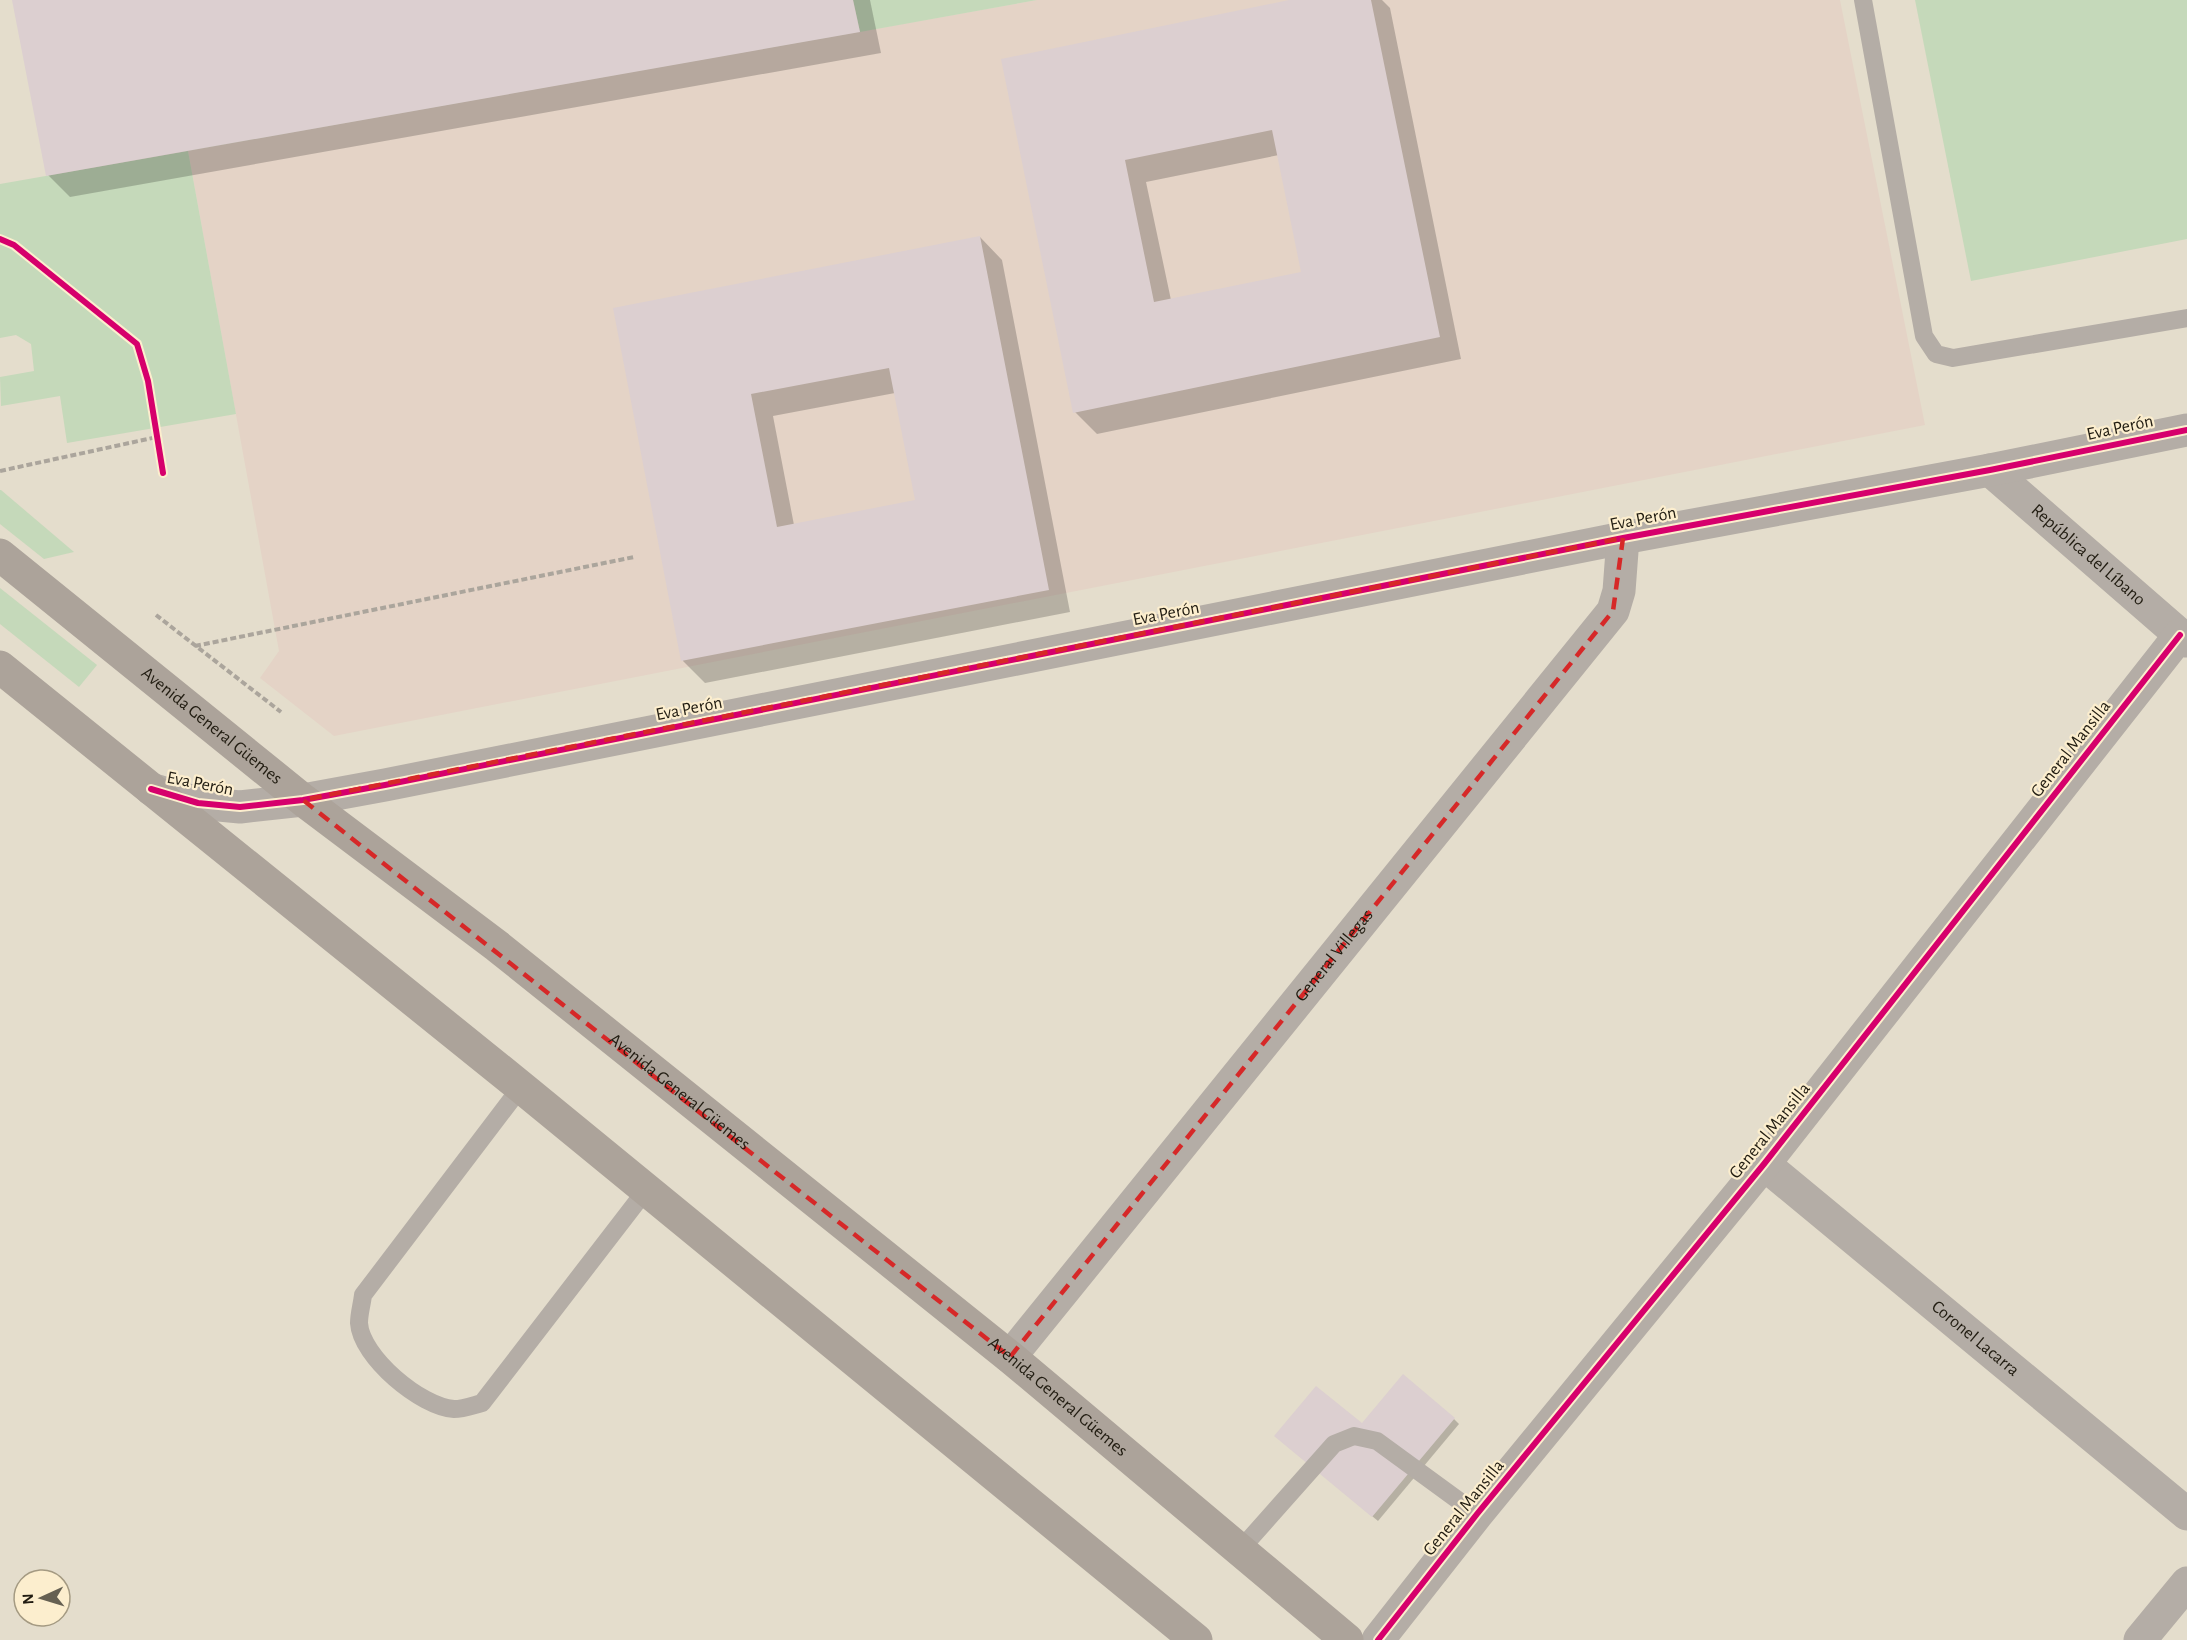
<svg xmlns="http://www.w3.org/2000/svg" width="2187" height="1640" font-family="'Alegreya Sans',sans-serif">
  <rect width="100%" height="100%" fill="#e4ddcc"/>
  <!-- education -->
  <polygon fill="#e4d3c6" points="1037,0 1840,0 1925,425 334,736 260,678 279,651 188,151"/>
  <!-- green -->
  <g fill="#c5d9ba">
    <polygon points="853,0 1037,0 860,32"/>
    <polygon points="1915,0 2187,0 2187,239 1971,281"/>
    <polygon points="188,151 236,414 67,443 60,396 1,406 0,377 34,371 31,344 16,335 0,338 0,184"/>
    <polygon points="0,490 1,490 74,552 44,559 0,524"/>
    <polygon points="0,588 97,665 79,687 0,624"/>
  </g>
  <!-- shadow -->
  <g fill="#0003" fill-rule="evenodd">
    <polygon points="14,0 870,0 881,53 70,197 48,175"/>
    <path d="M1297 0H1382L1390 8 1461 359 1097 434 1075 412 1003 61ZM1279 155 1303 273 1171 300 1146 182Z"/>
    <path d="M980 237 1002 260 1070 612 705 683 683 661 615 309ZM895 393 916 501 794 525 773 416Z"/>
    <polygon points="1454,1419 1459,1424 1378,1521 1282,1441"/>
  </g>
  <!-- building -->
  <g fill="#dccfd0" fill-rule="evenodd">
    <polygon points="12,0 853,0 860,32 46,176"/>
    <path d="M1289 0H1371L1440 337 1073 413 1001 59ZM1272 130 1301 272 1154 302 1125 160Z"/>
    <path d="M980 236 1049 590 681 661 613 308ZM889 368 915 500 777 527 751 394Z"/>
    <polygon points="1403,1374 1455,1418 1372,1517 1274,1436 1316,1386 1362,1423"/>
  </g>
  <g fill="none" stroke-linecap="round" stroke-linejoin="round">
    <!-- path -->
    <g stroke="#aba59c" stroke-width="4" stroke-dasharray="6 3" stroke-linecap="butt">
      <polyline points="0,471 157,437"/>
      <polyline points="156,615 281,712"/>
      <polyline points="195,646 634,557"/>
    </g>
    <!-- lane -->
    <g stroke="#b4ada6" stroke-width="18">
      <polyline points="1863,0 1924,336 1936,354 1953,358 2187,318"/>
      <path d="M521 1087 363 1295C362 1304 359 1314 359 1323 361 1357 421 1407 454 1409 463 1409 474 1405 482 1403L646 1190"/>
      <polyline points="1239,1551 1334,1444 1354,1436 1377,1441 1477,1514"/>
    </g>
    <!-- street -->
    <g stroke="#b4ada6" stroke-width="33">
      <path id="s1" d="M1990 470 2187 641"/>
      <polyline points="151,789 198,803 240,807 303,800 385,785 1623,538 1990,470 2187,430"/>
      <path id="s2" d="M1764 1164 2187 1514"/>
      <path id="s3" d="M1010 1357 1613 611 1619 591 1623 538"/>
      <polyline points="1378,1640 1477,1514 1764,1164 2180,635"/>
      <polyline points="2140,1640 2187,1583"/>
    </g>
    <!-- secondary -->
    <g stroke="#aca39a" stroke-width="33">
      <path id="s4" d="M0 555 303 800 497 946 1010 1357 1347 1640"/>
      <polyline points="0,667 521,1087 1196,1640"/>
    </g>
    <defs>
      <g id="cycleway">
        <polyline points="0,239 14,245 137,344 148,381 163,473"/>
        <polyline points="151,789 198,803 240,807 303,800 385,785 1623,538 1990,470 2187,430"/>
        <polyline points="1378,1640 1477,1514 1764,1164 2180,635"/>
      </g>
    </defs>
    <!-- cycleway casing -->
    <use href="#cycleway" stroke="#fceece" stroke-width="10"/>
    <!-- cycleway -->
    <use href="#cycleway" stroke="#d6006c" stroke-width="6"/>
  </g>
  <!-- marked area -->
  <path fill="none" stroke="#d62828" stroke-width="4.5" stroke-dasharray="12 8" stroke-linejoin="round" d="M1623 538 1613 611 1010 1357 303 800Z"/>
  <g text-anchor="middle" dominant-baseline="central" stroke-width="4.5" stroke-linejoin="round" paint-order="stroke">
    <!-- street labels -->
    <g font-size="18" fill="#211c11" stroke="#fceece">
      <text transform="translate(2120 428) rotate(-12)">Eva Perón</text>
      <text transform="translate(1643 519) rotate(-11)">Eva Perón</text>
      <text stroke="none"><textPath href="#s1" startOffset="130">República del Líbano</textPath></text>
      <text transform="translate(1166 614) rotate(-11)">Eva Perón</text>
      <text transform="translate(689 709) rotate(-11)">Eva Perón</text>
      <text stroke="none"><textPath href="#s4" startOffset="272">Avenida General Güemes</textPath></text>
      <text transform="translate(2071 749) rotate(-52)">General Mansilla</text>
      <text transform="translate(200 784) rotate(11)">Eva Perón</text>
      <text stroke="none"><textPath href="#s3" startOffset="516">General Villegas</textPath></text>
      <text stroke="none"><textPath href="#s4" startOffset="866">Avenida General Güemes</textPath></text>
      <text transform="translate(1770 1131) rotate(-51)">General Mansilla</text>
      <text stroke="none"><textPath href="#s2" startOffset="274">Coronel Lacarra</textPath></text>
      <text stroke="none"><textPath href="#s4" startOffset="1352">Avenida General Güemes</textPath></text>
      <text transform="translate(1464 1508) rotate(-51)">General Mansilla</text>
    </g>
  </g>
  <!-- north arrow -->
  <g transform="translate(42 1598) rotate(266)"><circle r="28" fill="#fceece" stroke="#a49a82" stroke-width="1.5"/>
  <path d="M0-4.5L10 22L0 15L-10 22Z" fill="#656052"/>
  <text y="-9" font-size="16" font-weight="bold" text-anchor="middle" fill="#211c11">N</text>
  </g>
</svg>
